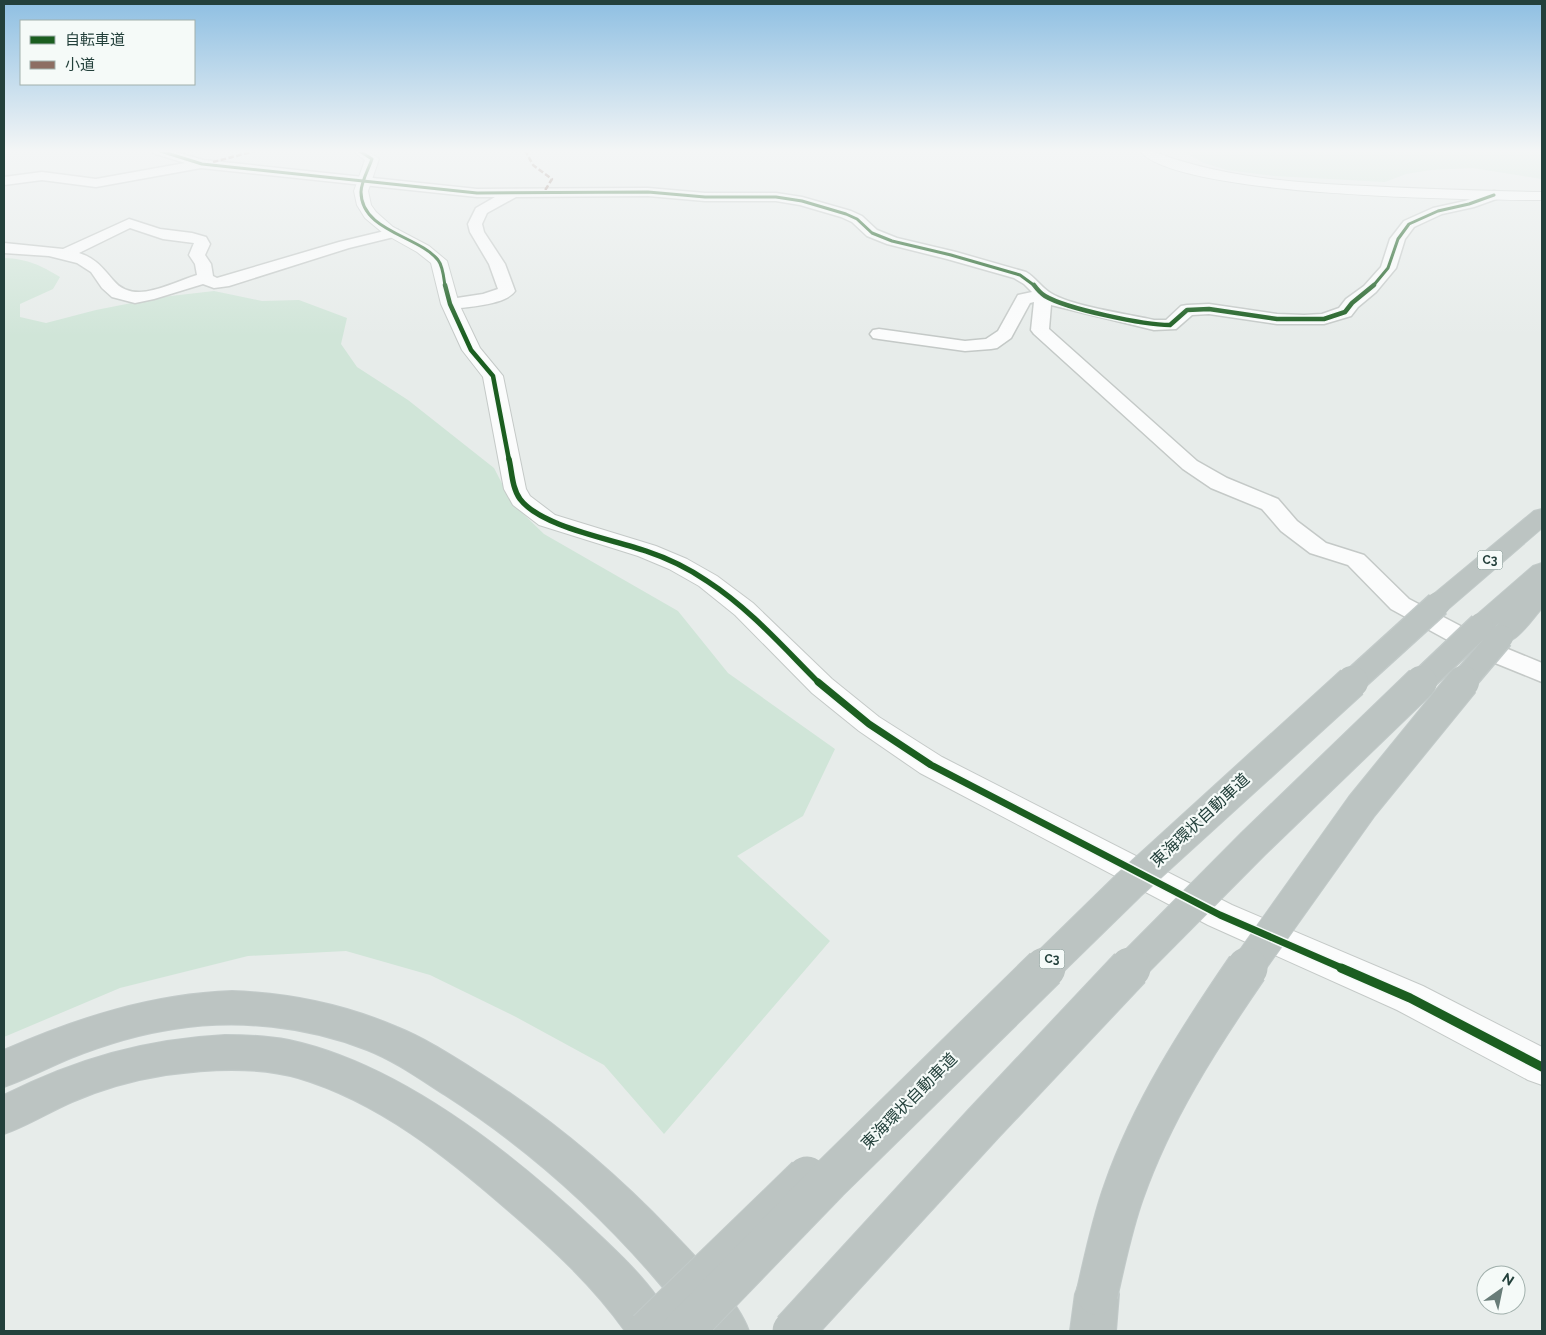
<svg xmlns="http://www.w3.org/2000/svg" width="1546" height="1335" font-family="Raleway,'Noto Sans JP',sans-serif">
  <rect width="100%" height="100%" fill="#e7ecea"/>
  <!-- green -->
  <g fill="#d0e5d8">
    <polygon points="1180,150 1542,150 1542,179 1473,168 1431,170 1406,174 1385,182 1274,176 1227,170 1204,163"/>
    <path d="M4 258C28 259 40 265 60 277L53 289 20 304V317L46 323 96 310 162 297 214 291 262 301 299 300 347 318 341 344 357 367 408 400 494 468 512 503 544 534 678 611 728 673 835 749 803 816 737 856 830 941 664 1134 604 1065 516 1017 430 975 346 951 248 956 120 988 4 1037Z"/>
  </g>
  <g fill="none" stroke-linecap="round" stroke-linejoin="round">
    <defs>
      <g id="minor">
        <path d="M151 150H169L203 160 477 189 648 188 705 193H776L802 197 851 211 862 216 877 230 897 238 956 252 1026 272C1035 277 1040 286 1049 292 1069 306 1128 314 1154 320H1166L1181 306 1187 305 1209 304 1277 314 1304 315 1322 314 1339 308 1346 299 1364 286 1381 267 1390 239 1404 221 1433 208 1465 201 1494 191 1499 192 1501 195 1499 198 1474 207 1442 214 1414 227 1405 239 1396 268 1376 292 1358 307 1351 316 1324 324H1277L1209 314 1192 315 1176 329 1154 330 1051 305 1049 329 1197 461 1227 478 1278 499 1297 521 1326 543 1364 555 1409 599 1491 642 1542 663V682L1473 654 1391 609 1348 565 1310 553 1281 531 1262 509 1211 488 1183 469 1034 334 1031 330 1034 302 1030 303 1011 338 997 348 991 349 965 351 879 339 873 338 870 334 873 330 879 329 965 341 986 339 998 331 1018 295 1032 292 1024 284 1014 278 947 259 887 244 867 236 852 222 841 217 800 205 776 201H705L648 196 516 197 487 213 482 224 484 232 505 264 515 291C506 305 466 307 450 309L444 308 442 304 444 300 483 294 498 289 489 264 470 232 468 224 476 208 495 197H477L201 168 96 187 42 180 4 185V177L42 172 96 179 185 163 153 153Z"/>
        <path d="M129 219 160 229 192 233 206 237 210 244 205 255 211 264 213 276 217 278 339 242 393 229 398 230 400 233 398 236 349 248 229 286 214 288 203 284 154 299 135 303 112 297 102 288 91 272 77 263 49 256 4 253V243L63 249ZM130 228 163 239 194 243 189 255 195 264 197 275C170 283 134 306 113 280 102 267 95 258 79 253Z"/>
      </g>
      <g id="tertiary">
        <polygon points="351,150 366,150 379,159 368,191 371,205 376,212 393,227 429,246 447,261 459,304 480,348 503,376 526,489 530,496 555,515 656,546 687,559 717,576 753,603 832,679 879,717 942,757 1232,905 1423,986 1542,1047 1542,1085 1528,1080 1397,1010 1208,925 920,773 859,731 812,693 735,615 699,586 669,569 638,556 539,525 513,505 504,489 483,377 462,350 441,304 431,263 417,252 383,233 365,218 357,205 354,191 365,160"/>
        <path d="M1139 150H1153L1157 153C1225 178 1295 183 1367 186 1425 189 1484 191 1542 192V200C1477 200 1173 197 1139 150Z"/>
      </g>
      <g id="motorway">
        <polygon points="1542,509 1542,528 1447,610 1438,612 1429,610 1425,604 1429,598 1534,511"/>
        <path d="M1542 563V608C1528 624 1514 649 1492 643L1488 637 1499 623C1490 632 1484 634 1472 631L1468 625 1472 619 1533 566Z"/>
        <path d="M232 991C289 993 344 1004 397 1027 422 1037 446 1052 470 1067 544 1113 610 1167 671 1231 695 1256 737 1298 749 1331H698C627 1238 543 1158 445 1095 420 1079 395 1061 367 1050 306 1026 238 1019 174 1029 139 1034 104 1045 71 1058 49 1067 27 1079 4 1087V1050C77 1018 151 994 232 991Z"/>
        <path d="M225 1035C247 1035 268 1036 289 1040 401 1064 511 1152 593 1229 622 1256 662 1293 676 1331H625C593 1286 552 1248 510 1212 447 1157 379 1102 298 1078 256 1066 208 1069 166 1075 134 1080 102 1089 72 1102 49 1112 27 1126 4 1134V1095C76 1059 145 1039 225 1035Z"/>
        <polygon points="1097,1272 1113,1278 1119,1294 1116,1331 1070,1331 1075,1294 1081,1278"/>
      </g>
    </defs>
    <!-- minor casing -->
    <use href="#minor" stroke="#c4c9c7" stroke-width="3"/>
    <!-- tertiary casing -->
    <use href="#tertiary" stroke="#c4c9c7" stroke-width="2"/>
    <!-- motorway casing -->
    <use href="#motorway" stroke="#c2cac9" stroke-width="2"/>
    <!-- minor -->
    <use href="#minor" fill="#fbfcfc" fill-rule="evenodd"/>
    <!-- tertiary -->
    <use href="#tertiary" fill="#fbfcfc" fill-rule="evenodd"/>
    <!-- motorway -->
    <use href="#motorway" fill="#bcc4c2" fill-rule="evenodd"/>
    <defs>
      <g id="motorway-bridge-far2">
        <polyline points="1351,683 1438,604"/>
        <polyline points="1420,683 1481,625"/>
        <polyline points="1462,683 1501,637"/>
      </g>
      <g id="motorway-bridge-far1">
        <polyline points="1043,969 1129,885 1352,682"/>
        <polyline points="1129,969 1253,844 1421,682"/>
        <polyline points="1246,969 1362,806 1463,682"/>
      </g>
      <g id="motorway-bridge">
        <path d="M1097 1294C1105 1259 1112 1224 1124 1191 1152 1111 1199 1038 1247 968"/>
        <polyline points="648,1331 807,1177"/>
        <polyline points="683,1331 828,1181 1045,968"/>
        <polyline points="793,1331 984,1123 1130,968"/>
      </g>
    </defs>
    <!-- motorway-bridge-far2 casing -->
    <use href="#motorway-bridge-far2" stroke="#c2cac9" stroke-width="27" stroke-linecap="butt"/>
    <!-- motorway-bridge-far1 casing -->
    <use href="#motorway-bridge-far1" stroke="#c2cac9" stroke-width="34" stroke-linecap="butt"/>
    <!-- motorway-bridge casing -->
    <use href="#motorway-bridge" stroke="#c2cac9" stroke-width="43" stroke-linecap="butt"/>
    <!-- motorway-bridge-far2 -->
    <use href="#motorway-bridge-far2" stroke="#bcc4c2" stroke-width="24"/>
    <!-- motorway-bridge-far1 -->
    <use href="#motorway-bridge-far1" stroke="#bcc4c2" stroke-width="32"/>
    <!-- motorway-bridge -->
    <use href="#motorway-bridge" stroke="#bcc4c2" stroke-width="41"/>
    <!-- quiet -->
    <g stroke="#8d6e63" stroke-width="2.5" stroke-dasharray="5.5 2.5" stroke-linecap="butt">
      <polyline points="525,150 533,165 552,179 544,192"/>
      <polyline points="213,162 259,150"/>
    </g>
    <defs>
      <g id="cycleway-far4">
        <polyline points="157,150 202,164 477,193 648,192 705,197 776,197 802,201 846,214 857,219 872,233 892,241 951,255 1020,275 1035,286"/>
        <path d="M358 150 372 159C369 168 361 182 361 192 361 231 419 236 438 260 443 266 444 279 445 286"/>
        <polyline points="1373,286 1388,268 1398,239 1409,224 1438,211 1469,204 1494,195"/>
      </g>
      <g id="cycleway-far3">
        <polyline points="445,285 450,304 471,350 493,376 509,460"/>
        <path d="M1034 285C1037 289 1040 293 1045 296 1067 309 1144 325 1170 325L1187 310 1209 309 1277 319H1324L1345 312 1352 303 1374 285"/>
      </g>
      <path id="cycleway-far2" d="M509 459C512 472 512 488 520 499 541 527 612 539 646 551 667 558 688 568 707 581 749 608 784 648 819 683"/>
      <polyline id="cycleway-far1" points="818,682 869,724 931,765 1220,915 1344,969"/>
      <polyline id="cycleway" points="1341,968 1410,998 1542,1067"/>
    </defs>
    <!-- cycleway-far4 casing -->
    <use href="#cycleway-far4" stroke="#f5faf8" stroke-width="5"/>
    <!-- cycleway-far3 casing -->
    <use href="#cycleway-far3" stroke="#f5faf8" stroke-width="7"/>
    <!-- cycleway-far2 casing -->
    <use href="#cycleway-far2" stroke="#f5faf8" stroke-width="8"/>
    <!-- cycleway-far1 casing -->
    <use href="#cycleway-far1" stroke="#f5faf8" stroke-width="10"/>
    <!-- cycleway casing -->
    <use href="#cycleway" stroke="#f5faf8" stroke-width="12"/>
    <!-- cycleway-far4 -->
    <use href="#cycleway-far4" stroke="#1b5e20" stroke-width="3"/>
    <!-- cycleway-far3 -->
    <use href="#cycleway-far3" stroke="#1b5e20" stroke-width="4.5"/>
    <!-- cycleway-far2 -->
    <use href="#cycleway-far2" stroke="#1b5e20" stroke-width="5.5"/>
    <!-- cycleway-far1 -->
    <use href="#cycleway-far1" stroke="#1b5e20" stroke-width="7"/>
    <!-- cycleway -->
    <use href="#cycleway" stroke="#1b5e20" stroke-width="9"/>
  </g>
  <!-- sky -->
  <linearGradient id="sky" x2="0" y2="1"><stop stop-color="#8ebfe2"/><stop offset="0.45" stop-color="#f4f6f6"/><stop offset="1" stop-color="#f4f6f6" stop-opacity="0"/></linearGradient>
  <rect width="1546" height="336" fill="url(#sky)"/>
  <g text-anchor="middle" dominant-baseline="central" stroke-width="4.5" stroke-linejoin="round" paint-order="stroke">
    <!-- shield labels -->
    <g fill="#f5faf8" stroke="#627874" stroke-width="1">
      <rect x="1477.5" y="550.5" width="25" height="19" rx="4"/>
      <rect x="1039.5" y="949.5" width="25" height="19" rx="4"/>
    </g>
    <g font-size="12" font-weight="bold" fill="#23403b">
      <text x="1490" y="560">C3</text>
      <text x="1052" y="959">C3</text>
    </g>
    <!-- near-street labels -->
    <g font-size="16" fill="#23403b" stroke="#f5faf8">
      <text transform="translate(1200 820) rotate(-43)">東海環状自動車道</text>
      <text transform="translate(909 1101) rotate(-45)">東海環状自動車道</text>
    </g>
  </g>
  <!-- border -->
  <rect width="1546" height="1335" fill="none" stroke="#23403b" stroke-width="10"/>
  <!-- legend -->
  <rect x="20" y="20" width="175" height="65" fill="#f5faf8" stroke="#a1b0ac"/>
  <rect x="30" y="36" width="25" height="8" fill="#1b5e20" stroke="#a1b0ac"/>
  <text x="65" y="45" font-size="15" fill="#23403b">自転車道</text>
  <rect x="30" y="61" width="25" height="8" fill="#8d6e63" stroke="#a1b0ac"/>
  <text x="65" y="70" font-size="15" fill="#23403b">小道</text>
  <!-- north arrow -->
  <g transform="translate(1501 1290) rotate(33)"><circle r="24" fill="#f5faf8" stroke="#a1b0ac"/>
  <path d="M0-4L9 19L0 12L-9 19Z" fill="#687c78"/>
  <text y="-8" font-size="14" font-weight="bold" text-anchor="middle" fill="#23403b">N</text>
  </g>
</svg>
